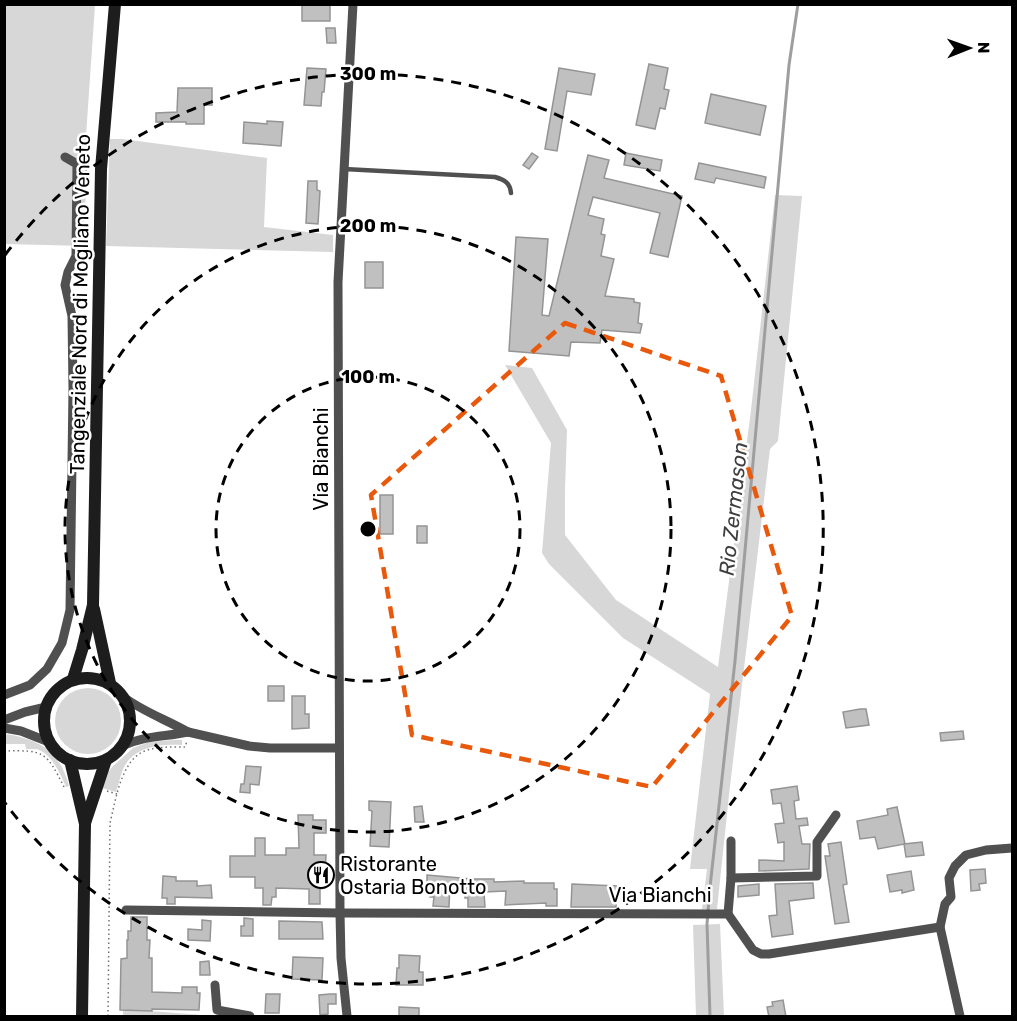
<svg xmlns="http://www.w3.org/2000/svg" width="1017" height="1021" font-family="Rubik,sans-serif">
  <rect width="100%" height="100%" fill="#fff"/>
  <!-- green -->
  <g fill="#d7d7d7">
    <polygon points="5,5 95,5 86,136 85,246 5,244"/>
    <polygon points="110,139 122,139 267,158 264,227 333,235 333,252 106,246"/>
    <polygon points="775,195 802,196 778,441 770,449 729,795 717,909 702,909 707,869 690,869 710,694 623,638 549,564 542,553 551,443 505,365 532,368 567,430 565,490 565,535 616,600 718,667 751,410"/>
    <circle cx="88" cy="721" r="33"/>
    <path d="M5 734C39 739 60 751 69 786L66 787C61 775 51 752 36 749 32 749 29 749 26 749L25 744H5Z"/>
    <path d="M173 740H182V745C160 744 134 746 123 769 120 776 119 784 116 792L102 788 106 775 112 767 133 748 149 742Z"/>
    <polygon points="720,924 724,1016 696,1016 693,925"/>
    <polygon points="123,1009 216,1016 123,1016"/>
  </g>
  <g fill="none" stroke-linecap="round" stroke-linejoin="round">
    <!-- stream -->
    <polyline stroke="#9e9e9e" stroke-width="3" points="710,1016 707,924 710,887 735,661 789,65 798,4"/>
  </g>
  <!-- building -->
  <g fill="#c0c0c0" stroke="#949494" stroke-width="1.5">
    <rect x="302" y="4" width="28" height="17"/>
    <polygon points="326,28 335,28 336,43 327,43"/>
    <polygon points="649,64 668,68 664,89 669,90 665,109 660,108 655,129 636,125"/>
    <polygon points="307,68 326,69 324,92 322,92 321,106 304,105"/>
    <polygon points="559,68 595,74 591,95 567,91 557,151 545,149"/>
    <polygon points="178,88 212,88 212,105 204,105 204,124 186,124 186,122 156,122 156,113 177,112"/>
    <polygon points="711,94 766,106 760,135 705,123"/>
    <polygon points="267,121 283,122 281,146 243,143 244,122 267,124"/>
    <polygon points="532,153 538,157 529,169 523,165"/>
    <polygon points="626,153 662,160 660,171 624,165"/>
    <polygon points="588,155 609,160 604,178 682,196 668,257 650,253 660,213 593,197 588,215 604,219 601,234 605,235 601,256 614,259 605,296 634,299 634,302 640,303 638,323 642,324 640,333 602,330 600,343 571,342 569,356 509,351 516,237 548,239 542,315 549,316"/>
    <polygon points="699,163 766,177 764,188 716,178 714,183 695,179"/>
    <polygon points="308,181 317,181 317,190 320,191 318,224 306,223"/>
    <rect x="365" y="262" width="18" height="26"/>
    <rect x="380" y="495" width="13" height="39"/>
    <rect x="417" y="526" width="10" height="17"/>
    <rect x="268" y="686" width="16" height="15"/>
    <polygon points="292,696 305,696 305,714 309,714 309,728 292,729"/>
    <polygon points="860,709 866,709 869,725 846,728 843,712"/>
    <polygon points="963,731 964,739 941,741 940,733"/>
    <polygon points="246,766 261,767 259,785 250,784 250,793 240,792 241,784 244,784"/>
    <polygon points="797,786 799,800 794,801 796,819 807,818 808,825 799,826 802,844 810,844 809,869 759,871 759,860 784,861 784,842 778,843 775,824 784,823 781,803 773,804 771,790"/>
    <polygon points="369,801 391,802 389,847 370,846 372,811 369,810"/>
    <polygon points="422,806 424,822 415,822 414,807"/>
    <polygon points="897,807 905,844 878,849 875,837 860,839 857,821 888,815 887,809"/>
    <polygon points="298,815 313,815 313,820 326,820 326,833 314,833 314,855 326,855 325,875 328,875 328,884 325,884 325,888 320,889 320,904 309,904 309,889 276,888 276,897 272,897 271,905 263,905 263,888 255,888 255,877 230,877 230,856 255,856 255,838 265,838 265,855 286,855 286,848 299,848"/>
    <polygon points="841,842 847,884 843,885 849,922 835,924 825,856 830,856 828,844"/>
    <polygon points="922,842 924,855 906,857 904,844"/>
    <polygon points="985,869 986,883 979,884 980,890 971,891 970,870"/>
    <polygon points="911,871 914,890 902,893 902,890 890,892 887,875"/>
    <polygon points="427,875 472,879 494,879 494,882 524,881 524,883 554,883 554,889 557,889 557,906 546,906 546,903 505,905 506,891 484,892 485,907 468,907 468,898 465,898 465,884 450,884 449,907 433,906 434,897 430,897 431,886 427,886"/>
    <polygon points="163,876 176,877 176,881 197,881 197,886 211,885 212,898 175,897 175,904 167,904 167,898 162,898"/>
    <polygon points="813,883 814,898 789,901 793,934 772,937 769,916 777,915 775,884"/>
    <polygon points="572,884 617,886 616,907 571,907"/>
    <polygon points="759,884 759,895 738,897 738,886"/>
    <polygon points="131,917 147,917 147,940 150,940 149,958 152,958 152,992 182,993 182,987 197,987 197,993 200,993 199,1010 152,1009 152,1011 120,1010 121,959 127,958 127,940 128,940 128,931 131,931"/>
    <polygon points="244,918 253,919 253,936 241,936 241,926 244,926"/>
    <polygon points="202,920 211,921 210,941 188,940 188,929 202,930"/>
    <polygon points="279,921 322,922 323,939 279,939"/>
    <polygon points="399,955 420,956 419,972 423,972 423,985 396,985 397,968 399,968"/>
    <polygon points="293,957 323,958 322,980 292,979"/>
    <polygon points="209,961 210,975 200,975 200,962"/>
    <polygon points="266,994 280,994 279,1013 265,1013"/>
    <polygon points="330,994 336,994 336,1004 328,1004 328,1014 320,1015 319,995"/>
    <polygon points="783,1000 786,1017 769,1017 767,1007 773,1006 772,1002"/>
    <polygon points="399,1007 419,1008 419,1017 399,1017"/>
  </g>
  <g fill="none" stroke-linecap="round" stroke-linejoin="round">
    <!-- path -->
    <g stroke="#727272" stroke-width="1.5" stroke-dasharray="1.5 3" stroke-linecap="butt">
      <path d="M4 751C44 750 46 751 64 787"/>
      <polyline points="107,791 117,794"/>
      <path d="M108 1016 110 823C115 803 120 767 139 754 151 746 171 747 185 747L187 741"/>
    </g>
    <!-- service -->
    <path stroke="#505050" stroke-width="4.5" d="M344 169 495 177C505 180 510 183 511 193"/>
    <!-- minor -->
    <g stroke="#505050" stroke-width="9">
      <polyline points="4,695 30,685 47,669 62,643 70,610 73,389 72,316 65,285 68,272 76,256 77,164 65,157"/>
      <polyline points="4,720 25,712 46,707"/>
      <polyline points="4,728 21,731 49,742"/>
      <polyline points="188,732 249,746 270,748 339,748"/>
      <path d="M122 746C146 735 164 737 188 732 167 720 144 712 125 698"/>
      <polyline points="731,878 817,876 817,842 836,815"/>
      <polyline points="126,910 340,913 728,914 753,950 761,954 769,954 940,927 960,1016"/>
      <polyline points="728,914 731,878 731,841"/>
      <polyline points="940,927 945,904 951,897 949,878 955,866 966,855 986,850 1012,848"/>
      <polyline points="215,985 217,1010 250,1016"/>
      <polyline points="347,1016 341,958 340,913 338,282 353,4"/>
    </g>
    <!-- secondary -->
    <g stroke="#1d1d1d" stroke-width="12">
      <polyline points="94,609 110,683"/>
      <circle cx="87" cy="721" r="43"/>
      <polyline points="73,679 82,650 93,605 101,169 115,4"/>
      <polyline points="70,760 85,824 82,1016"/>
      <polyline points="85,823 106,760"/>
    </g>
  </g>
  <!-- marked area -->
  <path fill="none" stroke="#e8590c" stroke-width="4.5" stroke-dasharray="12 8" stroke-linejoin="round" d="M565 323 721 376 792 616 652 787 412 735 371 495Z"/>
  <!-- distance rings -->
  <g fill="none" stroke="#000" stroke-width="3" stroke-dasharray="10 8">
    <circle cx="368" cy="529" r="152"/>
    <circle cx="368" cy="529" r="303"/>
    <path d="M5 255A455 455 0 1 1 5 803"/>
  </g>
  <!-- icons -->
  <defs>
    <symbol id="restaurant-ring" viewBox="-11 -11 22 22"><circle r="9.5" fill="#fff" stroke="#000" stroke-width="1.5"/><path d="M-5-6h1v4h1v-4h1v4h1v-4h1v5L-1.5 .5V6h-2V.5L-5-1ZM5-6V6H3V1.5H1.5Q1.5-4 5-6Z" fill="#000"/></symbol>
  </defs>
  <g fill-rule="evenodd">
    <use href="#restaurant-ring" x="306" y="860" width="30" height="30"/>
  </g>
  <g text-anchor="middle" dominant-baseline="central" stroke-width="5" stroke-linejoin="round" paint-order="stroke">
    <!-- street labels -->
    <g font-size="20" fill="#000" stroke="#fff">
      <text transform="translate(80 304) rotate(-89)">Tangenziale Nord di Mogliano Veneto</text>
      <text transform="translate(321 459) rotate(-90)">Via Bianchi</text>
      <text x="660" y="895">Via Bianchi</text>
    </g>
    <!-- poi labels -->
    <g font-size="20" fill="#000" stroke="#fff" text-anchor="start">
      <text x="340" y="864">Ristorante<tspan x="340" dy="23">Ostaria Bonotto</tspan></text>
    </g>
    <!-- water labels -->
    <g font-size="21" font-style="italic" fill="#3f3f3f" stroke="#fff">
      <text transform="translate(733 509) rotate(-84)">Rio Zermason</text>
    </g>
  </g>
  <circle cx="368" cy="529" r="9" fill="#000" stroke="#fff" stroke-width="3"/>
  <g font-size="18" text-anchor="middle" font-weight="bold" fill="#000" stroke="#fff" stroke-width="5" stroke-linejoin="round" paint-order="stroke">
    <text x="368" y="80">300 m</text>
    <text x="368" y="232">200 m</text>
    <text x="368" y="383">100 m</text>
  </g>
  <!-- border -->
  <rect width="1017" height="1021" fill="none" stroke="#000000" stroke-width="12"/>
  <!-- north arrow -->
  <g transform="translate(969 48) rotate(89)" stroke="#ffffff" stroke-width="4.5" paint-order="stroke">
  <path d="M0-4.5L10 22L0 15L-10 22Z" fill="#000000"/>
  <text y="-9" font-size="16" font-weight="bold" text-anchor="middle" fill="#000000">N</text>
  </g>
</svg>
